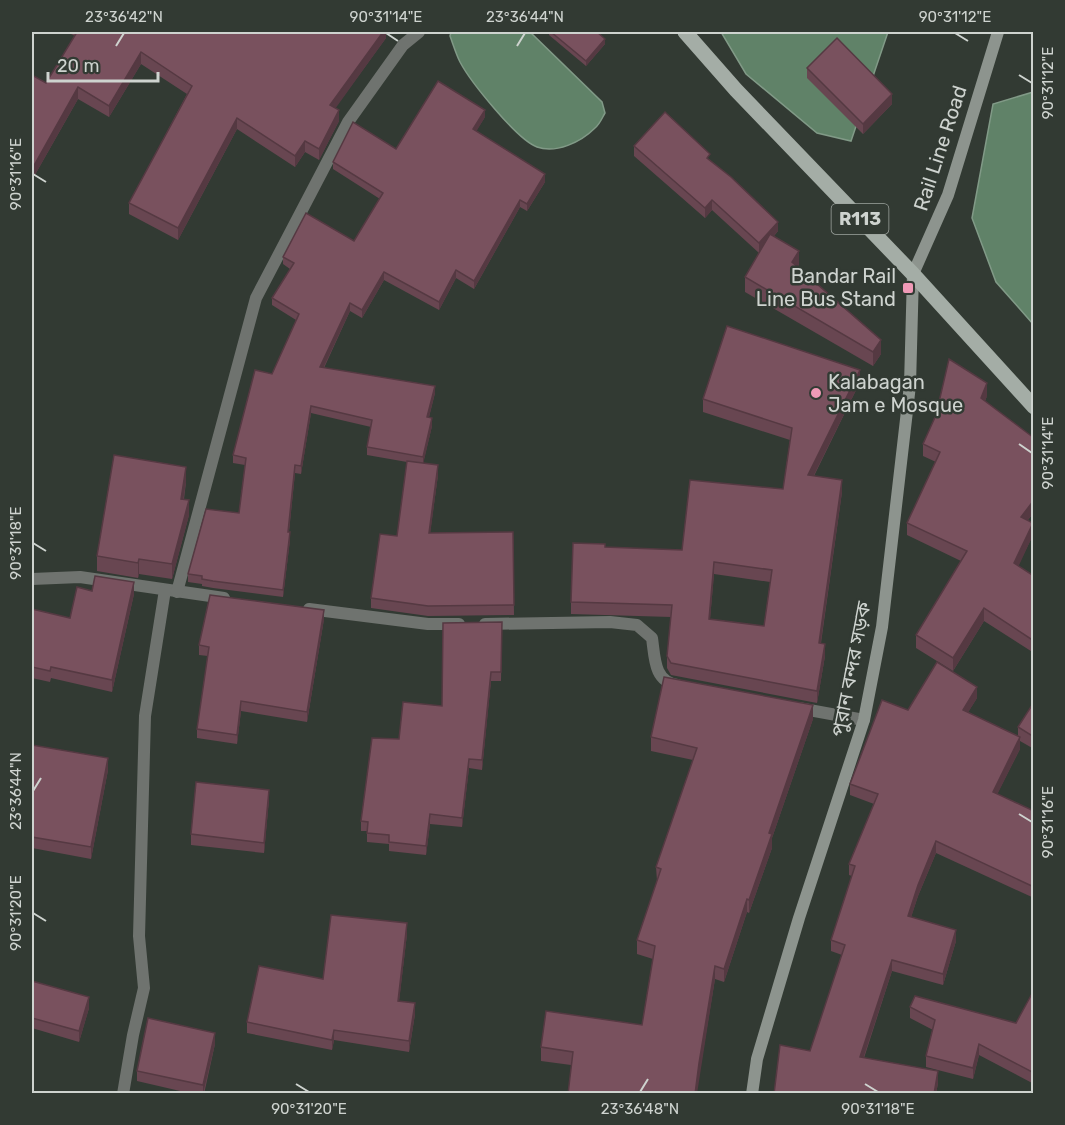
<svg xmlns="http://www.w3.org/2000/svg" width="1065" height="1125" font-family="Rubik,'Noto Sans Bengali',sans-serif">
  <rect width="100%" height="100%" fill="#323a33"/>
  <!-- water -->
  <g fill="#608268" stroke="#819a87" stroke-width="1.5">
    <path d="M451 32H530L602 102 605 113C602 118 600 124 595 128 581 142 556 154 537 147 517 140 470 81 460 62 456 54 453 44 450 36Z"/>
    <polygon points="721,32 888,32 851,141 817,133 746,74"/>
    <polygon points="1033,92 1034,92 1033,324 996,282 972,218 993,104"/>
  </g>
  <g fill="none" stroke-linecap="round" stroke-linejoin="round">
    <!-- street -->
    <g stroke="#6f736f" stroke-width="12">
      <polyline points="32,579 80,577 224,598"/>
      <polyline points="177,592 256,298 348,122 403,45 419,32"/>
      <polyline points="309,609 428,624 459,624"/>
      <path d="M485 624 610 622 637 625 652 638C655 659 654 681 677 685"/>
      <polyline points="798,708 864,720"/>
      <polyline points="123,1094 133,1035 144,988 139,936 145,716 165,590"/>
    </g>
    <!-- secondary -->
    <polyline stroke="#8d948e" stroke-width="12" points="752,1094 757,1059 799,918 864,720 882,627 910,385 913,274 948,195 998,32"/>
    <!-- primary -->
    <polyline stroke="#a4ada6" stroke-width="15" points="685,32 736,90 913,274 1034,407"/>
  </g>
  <!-- wall -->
  <g fill="#684651" fill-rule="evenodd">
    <polygon points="67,32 386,32 386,38 335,108 339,121 319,160 305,152 295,167 237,129 178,240 129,214 129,203 187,94 141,64 109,117 78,99 32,180 32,75 46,83 75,36"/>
    <polygon points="549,32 597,32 605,44 586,66 549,35"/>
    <polygon points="807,68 892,104 863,134 807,78"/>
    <polygon points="485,117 476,131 545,182 527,211 520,207 474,289 456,278 439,310 384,280 362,318 350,311 324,368 435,393 429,417 432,426 423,463 438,475 430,533 513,532 514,615 428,616 371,608 371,598 397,536 407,462 367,455 367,447 371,427 311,413 301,474 295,473 289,532 290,540 283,597 213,588 202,586 202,584 188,582 188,574 239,513 245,465 233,463 233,455 272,374 296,320 272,305 272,298 290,269 283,264 283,257 354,241 380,199 333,169 333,162 396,149"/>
    <polygon points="634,146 710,160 778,231 774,236 799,265 798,267 881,354 873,366 745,292 745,277 759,253 712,210 705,218 634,156"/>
    <path d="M860 382 814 476 842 492 821 643 825 656 817 703 671 675 667 668V656L671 617 571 614V602L682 550 783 489 790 440 703 412V399ZM714 574 770 582 764 626 710 619Z"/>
    <polygon points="987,396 985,401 1034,438 1034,512 1028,520 1033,535 1018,566 1034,576 1034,653 984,621 953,671 916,648 916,635 961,561 907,535 907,523 936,462 923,456 923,444"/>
    <polygon points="186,482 184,499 189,515 172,579 139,574 138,578 97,571 97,556"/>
    <polygon points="92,591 134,594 112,692 51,678 50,682 32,678 32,609 70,618"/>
    <polygon points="324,619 307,722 241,711 237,744 197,738 197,729 208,656 199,655 199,645"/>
    <polygon points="502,622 501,681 491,681 482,770 469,768 462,827 430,824 426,855 389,851 389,844 367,842 367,831 361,831 361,821 399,739 442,706"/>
    <polygon points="977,698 968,712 1018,736 1018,727 1034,702 1034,749 1020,741 1020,749 997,794 1034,811 1034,898 936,853 918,896 911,917 956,941 943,985 892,971 864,1058 938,1083 936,1094 774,1094 810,1051 842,955 831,951 831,940 852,876 849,875 849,864 874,804 850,795 850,784 908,710"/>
    <polygon points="813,719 772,838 772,848 749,913 747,912 724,982 715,979 699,1076 571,1065 541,1061 541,1047 642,1025 653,959 637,954 637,940 657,881 656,867 693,760 651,751 651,737"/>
    <polygon points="32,745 108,770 91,859 32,848"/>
    <polygon points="269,800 264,853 191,845 191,834"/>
    <polygon points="407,934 399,1001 415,1014 409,1052 334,1040 332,1050 247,1033 247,1022 323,979"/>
    <polygon points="32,981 89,1008 79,1042 32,1028"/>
    <polygon points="1034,990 1034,1084 979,1055 973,1079 926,1067 926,1056 933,1030 910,1018 910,1007 1016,1023"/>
    <polygon points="215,1044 204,1094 193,1094 137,1081 137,1071"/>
  </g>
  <!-- shaded-wall -->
  <g fill="#553942">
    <polygon points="383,32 386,32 386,38 330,116 330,105"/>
    <polygon points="605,39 605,44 586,66 586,61"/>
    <polygon points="141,52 141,64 109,117 109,106"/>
    <polygon points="78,87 78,99 32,180 32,169"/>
    <polygon points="892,94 892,104 863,134 863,124"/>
    <polygon points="339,110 339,121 319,160 319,149"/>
    <polygon points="485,110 485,117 473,137 473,129"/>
    <polygon points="237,118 237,129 178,240 178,228"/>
    <polygon points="305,141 305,152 295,167 295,156"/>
    <polygon points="545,174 545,182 527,211 527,204"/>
    <polygon points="520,200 520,207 474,289 474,281"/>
    <polygon points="712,200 712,210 705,218 705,208"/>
    <polygon points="778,222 778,231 759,253 759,243"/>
    <polygon points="799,251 799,265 792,277 792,262"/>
    <polygon points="456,270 456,278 439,310 439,302"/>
    <polygon points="384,272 384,280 362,318 362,310"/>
    <polygon points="350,303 350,311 320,375 320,367"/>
    <polygon points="881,340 881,354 873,366 873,352"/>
    <polygon points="860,370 860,382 808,487 808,475"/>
    <polygon points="987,383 987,396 981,411 981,398"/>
    <polygon points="435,386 435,393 427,425 427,417"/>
    <polygon points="311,406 311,413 301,474 301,466"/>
    <polygon points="432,418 432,426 423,465 423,457"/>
    <polygon points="295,465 295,473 288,539 288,532"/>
    <polygon points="438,465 438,475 429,543 429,533"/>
    <polygon points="186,467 186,482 181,514 181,499"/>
    <polygon points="842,480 842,492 819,655 819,643"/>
    <polygon points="189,500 189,515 172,579 172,564"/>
    <polygon points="1034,500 1034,512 1021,529 1021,517"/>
    <polygon points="1033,523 1033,535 1014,576 1014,563"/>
    <polygon points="290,532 290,540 283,597 283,590"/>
    <polygon points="139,559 139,574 138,578 138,563"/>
    <polygon points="714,562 714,574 709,631 709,619"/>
    <polygon points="134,582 134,594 112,692 112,680"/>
    <polygon points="984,608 984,621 953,671 953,658"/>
    <polygon points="324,610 324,619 307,722 307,712"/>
    <polygon points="825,644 825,656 817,703 817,691"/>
    <polygon points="491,672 491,681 482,770 482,760"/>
    <polygon points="977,687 977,698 963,721 963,710"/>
    <polygon points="241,701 241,711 237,744 237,735"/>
    <polygon points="813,705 813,719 772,838 772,848 749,913 749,900 769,833"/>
    <polygon points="1020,737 1020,749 993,803 993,792"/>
    <polygon points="108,758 108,770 91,859 91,847"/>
    <polygon points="469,759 469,768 462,827 462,818"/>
    <polygon points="269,790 269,800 264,853 264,843"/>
    <polygon points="430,814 430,824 426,855 426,846"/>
    <polygon points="936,841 936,853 918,896 908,927 908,916 918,885"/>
    <polygon points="747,899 747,912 724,982 724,969"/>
    <polygon points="407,923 407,934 398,1011 398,1001"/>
    <polygon points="956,930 956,941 943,985 943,974"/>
    <polygon points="892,960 892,971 860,1068 860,1057"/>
    <polygon points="715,966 715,979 697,1094 695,1094 699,1063"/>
    <polygon points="89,997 89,1008 79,1042 79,1031"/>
    <polygon points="415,1003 415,1014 409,1052 409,1041"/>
    <polygon points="334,1030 334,1040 332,1050 332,1040"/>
    <polygon points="215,1033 215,1044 203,1094 203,1085"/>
    <polygon points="979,1044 979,1055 973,1079 973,1068"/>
    <polygon points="938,1071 938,1083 936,1094 934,1094"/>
  </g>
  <!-- building -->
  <g fill="#79515e" stroke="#553942" stroke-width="1.5" fill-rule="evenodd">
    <polygon points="77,32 383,32 330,105 339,110 319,149 305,141 295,156 237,118 178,228 129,203 192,86 141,52 109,106 78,87 32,169 32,75 46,83"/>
    <polygon points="551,32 597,32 605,39 586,61"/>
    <polygon points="837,38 892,94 863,124 807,68"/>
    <polygon points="438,81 485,110 473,129 545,174 527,204 520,200 474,281 456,270 439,302 384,272 362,310 350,303 320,367 435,386 427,417 432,418 423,457 367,447 372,420 311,406 301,466 295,465 288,532 290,532 283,590 213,581 202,579 202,576 188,574 206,509 239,513 246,458 233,455 255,370 272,374 299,314 272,298 294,263 283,257 306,213 354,241 383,193 333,162 353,122 396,149"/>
    <polygon points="665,112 710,154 707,158 731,177 778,222 759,243 712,200 705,208 634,146"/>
    <polygon points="770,234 799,251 792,262 881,340 873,352 745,277"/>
    <path d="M727 326 860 370 808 475 842 480 819 643 825 644 817 691 671 663 667 656 672 605 571 602 573 543 605 544V547L682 550 690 480 783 489 792 428 703 399ZM714 562 772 570 764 626 709 619Z"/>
    <polygon points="949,359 987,383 981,398 1034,438 1034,500 1021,517 1033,523 1014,563 1034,576 1034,641 984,608 953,658 916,635 967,551 907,523 940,452 923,444 936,415"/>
    <polygon points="114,455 186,467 181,499 189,500 172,564 139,559 138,563 97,556"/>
    <polygon points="407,461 438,465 429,533 513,532 514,605 428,606 371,598 380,534 397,536"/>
    <polygon points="95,576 134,582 112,680 51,667 50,671 32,667 32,609 70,618 77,587 92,591"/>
    <polygon points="210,595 324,610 307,712 241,701 237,735 197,729 209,647 199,645"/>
    <polygon points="502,622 501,672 491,672 482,760 469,759 462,818 430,814 426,846 389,842 389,835 367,833 368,822 361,821 372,738 399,739 403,702 442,706 443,623"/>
    <polygon points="937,662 977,687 963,710 1020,737 993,792 1034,811 1034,887 936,841 918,885 908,916 956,930 943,974 892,960 860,1057 938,1071 934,1094 774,1094 780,1045 810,1051 845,945 831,940 855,866 849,864 878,794 850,784 882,700 908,710"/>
    <polygon points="664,677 813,705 769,833 772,834 749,900 747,899 724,969 715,966 699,1063 695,1094 568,1094 573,1052 541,1047 546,1011 642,1025 655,946 637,940 661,869 656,867 697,748 651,737"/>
    <polygon points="1034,702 1034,737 1018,727"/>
    <polygon points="32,745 108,758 91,847 32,837"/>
    <polygon points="196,782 269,790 264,843 191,834"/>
    <polygon points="331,915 407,923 398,1001 415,1003 409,1041 334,1030 332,1040 247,1022 259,966 323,979"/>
    <polygon points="32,981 89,997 79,1031 32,1018"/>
    <polygon points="1034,990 1034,1073 979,1044 973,1068 926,1056 935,1020 910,1007 915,996 1016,1023"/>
    <polygon points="148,1018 215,1033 203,1085 137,1071"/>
  </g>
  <!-- ticks -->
  <path fill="none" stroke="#ced3cf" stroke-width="2" d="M386 33 398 41M955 33 968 41M116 46 124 33M517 46 525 33M1019 75 1032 83M33 174 46 182M1019 444 1032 453M33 543 46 551M33 791 41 778M1019 814 1032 822M33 913 46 921M296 1084 309 1092M865 1084 878 1092M640 1092 648 1079"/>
  <!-- markers -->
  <g fill="#f09ab7" stroke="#323a33" stroke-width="2">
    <rect x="902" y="282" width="12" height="12" rx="3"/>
    <circle cx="816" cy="393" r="6"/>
  </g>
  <g text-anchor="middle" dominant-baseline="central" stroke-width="5" stroke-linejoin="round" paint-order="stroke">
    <!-- shield labels -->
    <rect fill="#323a33" stroke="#9fa5a0" stroke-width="1.5" x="831.5" y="204" width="57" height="30" rx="4.5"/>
    <g font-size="18" font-weight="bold" fill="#ced3cf">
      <text x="860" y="219">R113</text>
    </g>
    <!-- street labels -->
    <g font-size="20" fill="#ced3cf" stroke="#323a33">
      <text transform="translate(940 148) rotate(-72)">Rail Line Road</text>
      <text transform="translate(851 669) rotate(-79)">পুরান বন্দর সড়ক</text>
    </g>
    <!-- poi labels -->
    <g font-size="20" fill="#ced3cf" stroke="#323a33" text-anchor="end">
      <text x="896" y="276">Bandar Rail<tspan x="896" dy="23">Line Bus Stand</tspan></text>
      <text x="828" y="382" text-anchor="start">Kalabagan<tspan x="828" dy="23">Jam e Mosque</tspan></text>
    </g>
  </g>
  <!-- border -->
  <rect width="1065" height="1125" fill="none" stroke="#323a33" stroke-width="66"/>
  <!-- scale -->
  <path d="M48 72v9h110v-9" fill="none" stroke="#ced3cf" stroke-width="3"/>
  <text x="57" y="72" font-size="18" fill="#ced3cf" stroke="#323a33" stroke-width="4.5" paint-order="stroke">20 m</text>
  <rect x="33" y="33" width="999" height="1059" fill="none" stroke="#ced3cf" stroke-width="2"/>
  <g font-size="15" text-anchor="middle" fill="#ced3cf">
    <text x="124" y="22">23°36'42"N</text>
    <text x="386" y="22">90°31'14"E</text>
    <text x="525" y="22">23°36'44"N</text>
    <text x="955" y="22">90°31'12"E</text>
    <text transform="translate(1048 83) rotate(-90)" y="5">90°31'12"E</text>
    <text transform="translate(16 174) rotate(-90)" y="5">90°31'16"E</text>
    <text transform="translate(1048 453) rotate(-90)" y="5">90°31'14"E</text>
    <text transform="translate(16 543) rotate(-90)" y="5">90°31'18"E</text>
    <text transform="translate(16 791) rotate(-90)" y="5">23°36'44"N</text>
    <text transform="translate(1048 822) rotate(-90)" y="5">90°31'16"E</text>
    <text transform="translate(16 913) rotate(-90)" y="5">90°31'20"E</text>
    <text x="309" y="1114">90°31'20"E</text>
    <text x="640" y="1114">23°36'48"N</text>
    <text x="878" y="1114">90°31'18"E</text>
  </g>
</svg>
